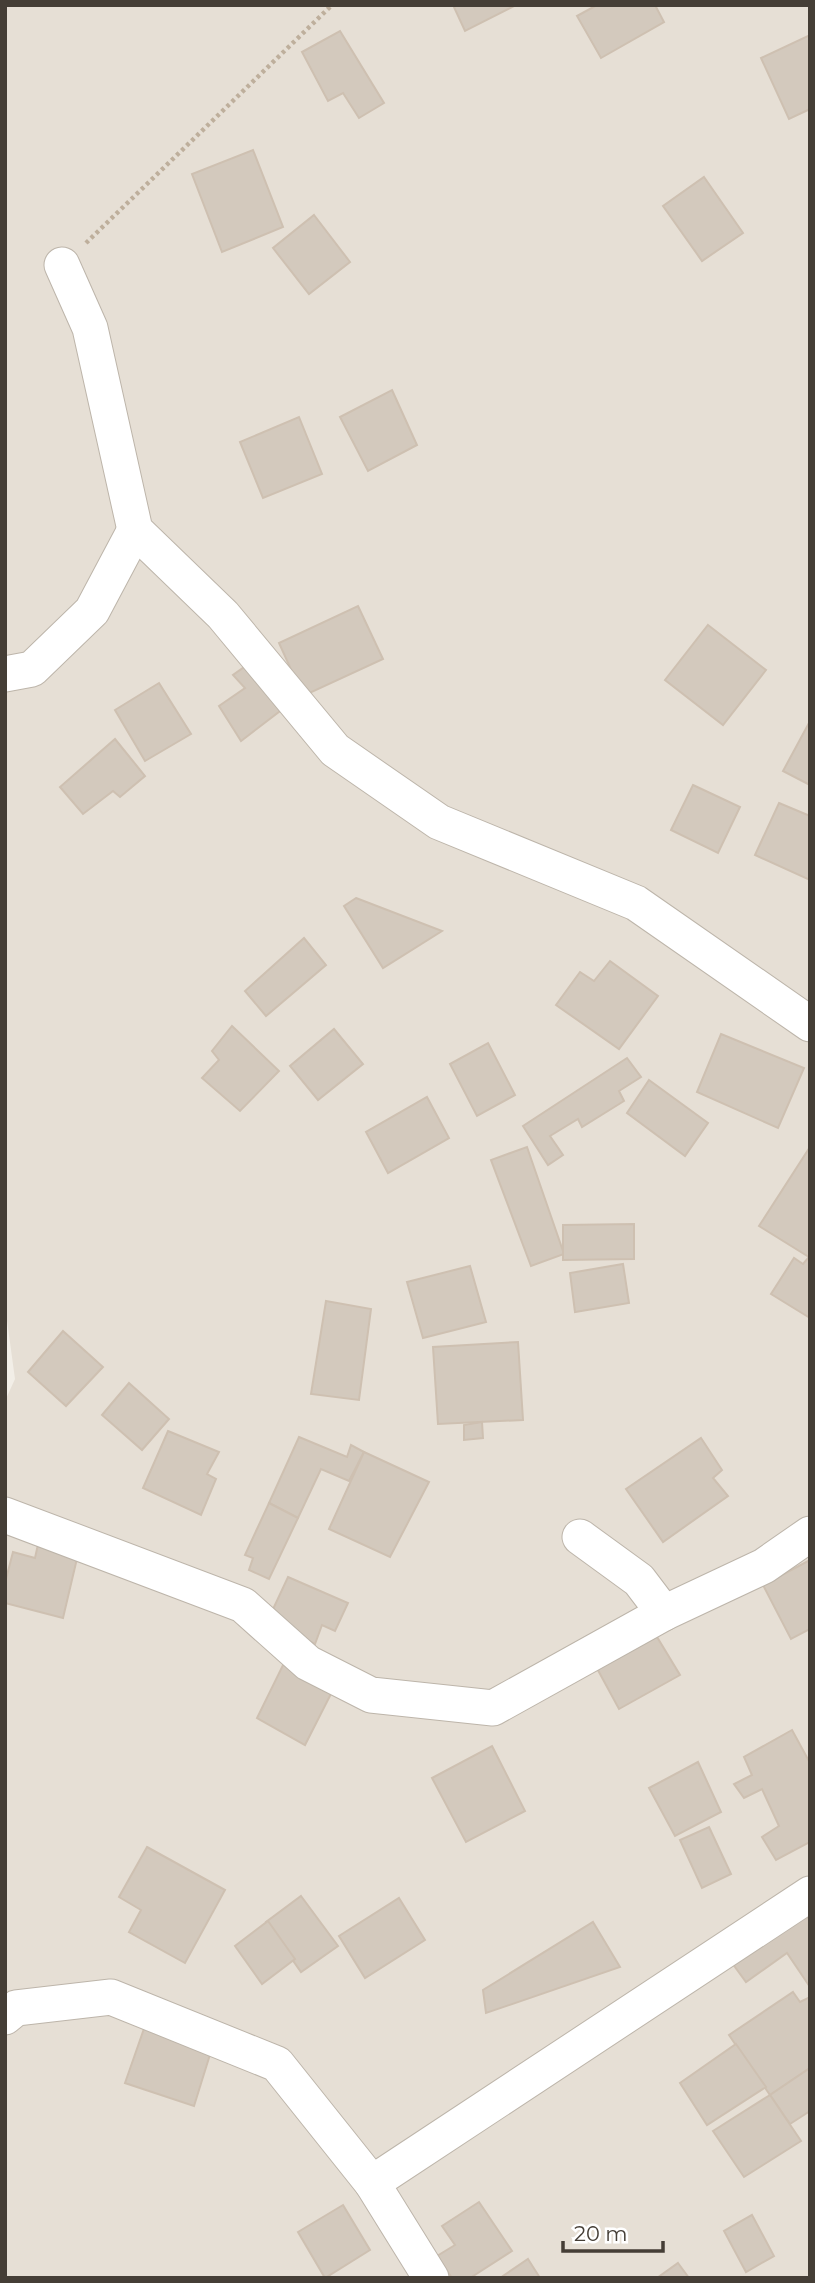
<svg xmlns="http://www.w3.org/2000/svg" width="815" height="2283" font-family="Montserrat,sans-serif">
  <rect width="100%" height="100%" fill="#f2eee7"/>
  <!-- residential -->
  <polygon fill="#e6dfd5" points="5,5 810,5 810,2278 5,2278 5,1401 15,1379 5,1306"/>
  <!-- building -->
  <g fill="#d3c9bd" stroke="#cec0b1" stroke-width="2">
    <polygon points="453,5 516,5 465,31"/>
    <polygon points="597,5 655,5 664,22 601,58 577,16"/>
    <polygon points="340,31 384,103 359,118 343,93 328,101 302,52"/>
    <polygon points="810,35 810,109 789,119 761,58"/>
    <polygon points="253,150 283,227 222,252 192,174"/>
    <polygon points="704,177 743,233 702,261 663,206"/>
    <polygon points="314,215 350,262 309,294 273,248"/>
    <polygon points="392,390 417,445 368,471 340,417"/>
    <polygon points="299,417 322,474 263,498 240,442"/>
    <polygon points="358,606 383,659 303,696 279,643"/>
    <polygon points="708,625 766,670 723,725 665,680"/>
    <polygon points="250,663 284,708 241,741 219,706 245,688 233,675"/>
    <polygon points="159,683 191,734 145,761 115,710"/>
    <polygon points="809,723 810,724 810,785 783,771"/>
    <polygon points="115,739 145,776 120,797 113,791 83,814 60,787"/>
    <polygon points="693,785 740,807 718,853 671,830"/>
    <polygon points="779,803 810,816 810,880 755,855"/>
    <polygon points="356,898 442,931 383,968 344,906"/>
    <polygon points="304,938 326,965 266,1016 245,991"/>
    <polygon points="610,961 658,996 619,1049 556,1005 580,972 594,981"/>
    <polygon points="232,1026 279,1071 240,1111 202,1078 219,1060 212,1051"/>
    <polygon points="334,1029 363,1064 318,1100 290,1066"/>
    <polygon points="721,1034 804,1068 778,1128 697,1092"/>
    <polygon points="488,1043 515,1095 477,1116 450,1064"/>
    <polygon points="627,1058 641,1077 619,1091 624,1101 582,1127 578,1119 550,1136 563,1155 548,1165 523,1126"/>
    <polygon points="649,1080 708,1123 685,1156 627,1113"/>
    <polygon points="427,1097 449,1138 388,1173 366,1132"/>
    <polygon points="527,1147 564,1254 531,1266 491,1160"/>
    <polygon points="810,1147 810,1256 809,1257 759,1226"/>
    <polygon points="634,1224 634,1259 563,1260 563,1225"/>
    <polygon points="809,1257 810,1258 810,1318 771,1294 794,1258 803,1264"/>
    <polygon points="623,1264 629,1303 575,1312 570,1273"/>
    <polygon points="470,1266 486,1322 423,1338 407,1282"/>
    <polygon points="326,1301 371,1309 359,1400 311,1394"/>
    <polygon points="63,1331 103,1367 66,1406 28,1372"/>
    <polygon points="518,1342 523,1420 438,1424 433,1347"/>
    <polygon points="129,1383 169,1419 142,1450 102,1415"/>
    <polygon points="482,1422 483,1438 464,1440 464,1425"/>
    <polygon points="168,1431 219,1452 207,1474 216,1479 201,1515 143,1488"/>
    <polygon points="299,1437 347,1457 351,1445 364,1452 349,1481 321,1469 298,1518 269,1503"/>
    <polygon points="701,1438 722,1470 713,1478 728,1496 663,1542 626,1489"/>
    <polygon points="364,1452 429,1482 390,1557 329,1529"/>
    <polygon points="269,1503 298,1518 269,1579 249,1570 253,1558 245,1555"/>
    <polygon points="39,1540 79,1550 63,1618 5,1603 5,1583 13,1552 35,1558"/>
    <polygon points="810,1560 810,1629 791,1639 763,1585"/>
    <polygon points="288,1577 348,1603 335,1631 322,1625 315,1644 267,1622"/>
    <polygon points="651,1627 680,1675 619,1709 593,1661"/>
    <polygon points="285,1661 335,1686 305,1745 257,1718"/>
    <polygon points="792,1730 810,1763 810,1842 776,1860 762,1837 779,1826 762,1789 744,1798 734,1784 752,1775 744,1757"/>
    <polygon points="492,1746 525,1811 466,1842 432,1778"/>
    <polygon points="698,1762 721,1812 675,1836 649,1788"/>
    <polygon points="709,1827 731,1874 702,1888 680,1840"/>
    <polygon points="147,1847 225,1890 185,1963 129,1932 141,1910 119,1897"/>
    <polygon points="301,1896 338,1946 301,1972 266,1922"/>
    <polygon points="399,1898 425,1940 365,1978 339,1936"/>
    <polygon points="801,1908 810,1921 810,1987 787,1953 746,1982 727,1956"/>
    <polygon points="268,1921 295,1959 262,1984 235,1946"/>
    <polygon points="593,1922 620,1967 486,2013 483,1990"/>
    <polygon points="793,1992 800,2002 810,1997 810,2068 770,2095 729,2035"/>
    <polygon points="146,2023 213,2045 194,2106 125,2083"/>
    <polygon points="736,2044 766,2087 707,2125 680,2083"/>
    <polygon points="810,2068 810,2111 790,2124 770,2095"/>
    <polygon points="770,2095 801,2141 744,2177 713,2131"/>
    <polygon points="479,2202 512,2251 470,2278 452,2278 437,2256 455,2245 442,2226"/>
    <polygon points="343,2205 370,2250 325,2278 298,2232"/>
    <polygon points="752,2215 774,2256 746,2272 724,2231"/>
    <polygon points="528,2259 540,2278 500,2278"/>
    <polygon points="678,2263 689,2278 657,2278"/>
  </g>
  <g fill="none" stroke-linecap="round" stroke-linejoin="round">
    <defs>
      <g id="street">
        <polyline points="62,265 90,328 135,530 223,615 335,750 439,822 636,903 810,1024"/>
        <polyline points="5,674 32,669 92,611 135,530"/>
        <polyline points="5,1515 243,1605 308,1663 371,1695 493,1708 664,1613 764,1566 810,1534"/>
        <polyline points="580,1537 639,1580 664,1613"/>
        <polyline points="5,2017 16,2008 111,1997 277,2064 372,2183 431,2278"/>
        <polyline points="372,2183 810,1894"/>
      </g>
    </defs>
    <!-- street casing -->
    <use href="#street" stroke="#bdb5aa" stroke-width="37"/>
    <!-- path -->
    <polyline stroke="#beaf9c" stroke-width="4.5" stroke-dasharray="3.5 3.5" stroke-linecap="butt" points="86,243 332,5"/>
    <!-- street -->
    <use href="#street" stroke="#fff" stroke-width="35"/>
  </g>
  <!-- border -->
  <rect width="815" height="2283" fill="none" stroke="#453e36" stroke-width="14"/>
  <!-- scale -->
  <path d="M563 2241v10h100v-10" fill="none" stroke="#453e36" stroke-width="3.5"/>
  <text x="574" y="2241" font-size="21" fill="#453e36" stroke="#ffffff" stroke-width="5" paint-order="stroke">20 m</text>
</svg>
